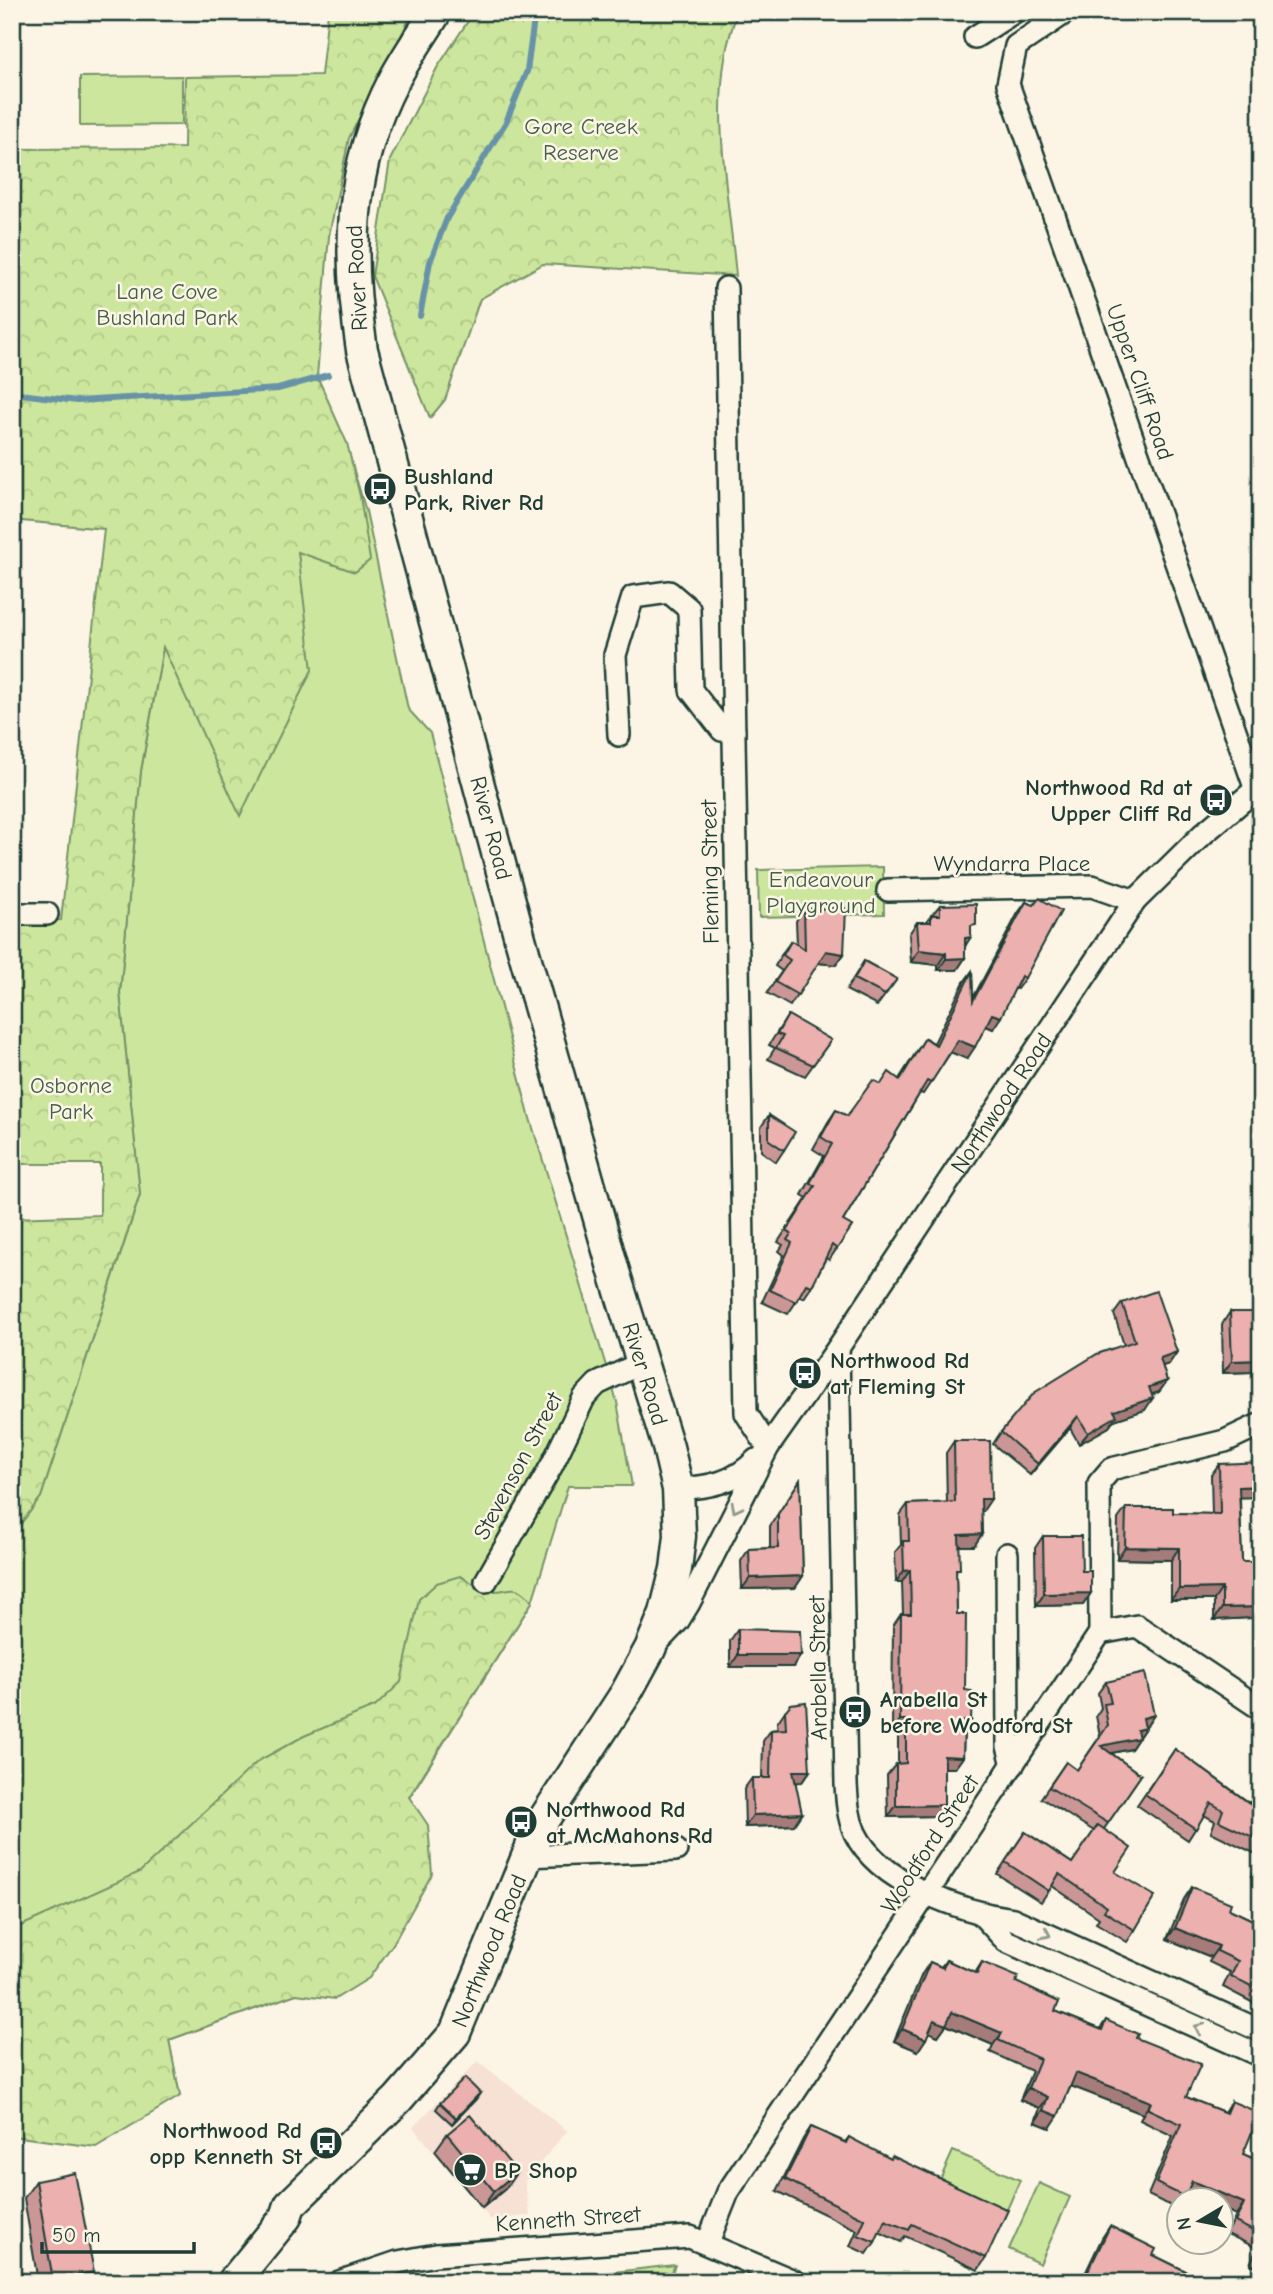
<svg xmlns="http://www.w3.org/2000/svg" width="1273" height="2294" font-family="'Comic Neue',sans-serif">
  <defs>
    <pattern id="forest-crowns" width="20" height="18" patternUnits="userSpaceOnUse" patternTransform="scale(1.75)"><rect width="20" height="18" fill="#cce79d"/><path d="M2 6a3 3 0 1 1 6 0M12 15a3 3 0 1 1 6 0" fill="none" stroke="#afc788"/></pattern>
  </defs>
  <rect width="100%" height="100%" fill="#fcf5e5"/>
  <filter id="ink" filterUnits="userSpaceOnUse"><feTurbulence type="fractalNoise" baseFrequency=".0143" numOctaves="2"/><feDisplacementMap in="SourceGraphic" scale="14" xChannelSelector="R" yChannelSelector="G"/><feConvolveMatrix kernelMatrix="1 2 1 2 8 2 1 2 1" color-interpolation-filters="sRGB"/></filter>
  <g filter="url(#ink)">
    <!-- built -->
    <polygon fill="#f7e0d4" points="478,2061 567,2131 525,2181 530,2216 490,2219 413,2127"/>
    <!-- green -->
    <g fill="#cce79d" stroke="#769268" stroke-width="2">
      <polygon points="182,76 182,125 80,126 80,77"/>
      <polygon points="350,458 366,511 408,709 430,733 529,1115 617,1402 632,1486 568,1486 532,1602 409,1798 296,1994 169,2040 180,2096 12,2091 12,1535 41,1497 140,1195 120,993 141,771 177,570"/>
      <polygon points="883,867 884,914 759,917 758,870"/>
      <polygon points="953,2151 1020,2180 1006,2212 939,2182"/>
      <polygon points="1039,2183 1070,2197 1040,2264 1009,2249"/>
      <polygon points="675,2265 668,2282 526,2282 536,2281"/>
    </g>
    <!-- forest -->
    <g fill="url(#forest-crowns)" stroke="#769268" stroke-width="2">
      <polygon points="328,12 413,12 349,138 329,236 317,376 347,443 360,496 370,560 355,572 298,552 312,670 240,816 163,647 141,771 120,993 140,1194 41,1497 12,1535 12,1218 100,1215 100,1164 12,1164 12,921 61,920 104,529 12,520 12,149 184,148 185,77 321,75"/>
      <path d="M474 12H738C705 89 729 194 736 276L543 264 480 299 445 400 430 418 372 276 390 160 437 68Z"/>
      <path d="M460 1576C468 1580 477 1587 486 1590 507 1596 514 1577 532 1602L409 1797 428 1825 432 1874 393 1944 369 1978 335 1999 296 1994 169 2040 180 2096 96 2147 12 2136V1930L140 1872 258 1761 304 1736 376 1706 401 1682 419 1599 437 1583Z"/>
    </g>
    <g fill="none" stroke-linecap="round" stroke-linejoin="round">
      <!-- stream -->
      <g stroke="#6792a7" stroke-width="6">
        <polyline points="420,316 430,262 447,218 506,122 527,71 535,12"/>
        <polyline points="12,393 77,401 278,389 328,375"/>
      </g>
      <defs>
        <g id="street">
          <polyline points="1066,12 1016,46 1008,84 1256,790"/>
          <polyline points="975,37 1014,12"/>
          <polyline points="726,288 746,1413 768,1447"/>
          <polyline points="619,735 615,655 633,597 669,592 689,609 691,690 722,730 734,731"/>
          <polyline points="888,890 1092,886 1135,901"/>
          <polyline points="12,914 47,914"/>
          <path d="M838 1348 846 1784C847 1801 848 1817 855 1833 879 1883 962 1912 1013 1919L1261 2031"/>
          <path d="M678 1489C709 1487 734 1483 756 1460"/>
          <polyline points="1007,1554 1008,1746 1013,1765"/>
          <polyline points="486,1581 552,1465 584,1398 597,1384 641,1363"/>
          <polyline points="1100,1633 1099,1483 1111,1469 1225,1441 1261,1424"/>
          <path id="s1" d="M659 1641 678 1621 689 1603 768 1447 838 1348 1135 901 1203 834 1261 785"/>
          <polyline points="525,1856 676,1850"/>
          <polyline points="982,1915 1006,1941 1261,2056"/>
          <polyline points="708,2242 728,2192 1100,1633 1137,1626 1261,1709"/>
          <polyline points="339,2282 398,2262 436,2255 690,2237 796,2282"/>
        </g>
        <g id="secondary">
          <path id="s2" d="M233 2282 286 2217 290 2205 398 2099 455 2033 540 1825 626 1693 650 1649 665 1613 676 1569 680 1536 678 1489 668 1447 615 1275 521 942 362 350C347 254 348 168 394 80 406 57 422 35 436 12"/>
        </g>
      </defs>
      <!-- street casing -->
      <use href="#street" stroke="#1f3d34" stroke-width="26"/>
      <!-- secondary casing -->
      <use href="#secondary" stroke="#1f3d34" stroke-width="35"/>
      <!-- street -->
      <use href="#street" stroke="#fcf5e5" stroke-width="21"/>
      <!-- secondary -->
      <use href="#secondary" stroke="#fcf5e5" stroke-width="30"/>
    </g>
    <!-- wall -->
    <g fill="#cb9796" stroke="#1f3d34" stroke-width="2">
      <polygon points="1026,902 1025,978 1017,989 1015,988 993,1029 986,1026 967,1059 951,1052 923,1094 920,1093 843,1221 852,1226 829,1260 826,1258 812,1286 804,1298 800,1296 788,1314 762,1302 784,1255 779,1251 783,1245 778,1242 807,1198 802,1195 824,1156 813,1149 828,1122 836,1110 847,1116 881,1084 899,1079 925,1038 934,1043 964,982 972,971 973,998 1018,913"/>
      <polygon points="940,905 971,933 965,947 965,958 957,970 938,970 938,965 911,962 909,934 917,922 926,922"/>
      <polygon points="804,909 844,954 836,965 818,963 790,1006 767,993 782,971 775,966 783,952 791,941 797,944 796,921"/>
      <polygon points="864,961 897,979 877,1006 846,990"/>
      <polygon points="788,1015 831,1040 805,1076 768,1059 775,1048 769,1045"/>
      <polygon points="1261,1070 1261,1082 1258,1073"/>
      <polygon points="1261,1090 1261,1118 1255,1098"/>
      <polygon points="769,1115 784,1150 776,1162 761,1151 761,1127"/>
      <polygon points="1122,1303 1177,1352 1169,1364 1162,1366 1167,1381 1159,1392 1152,1395 1145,1410 1114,1420 1109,1427 1079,1444 1070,1428 1030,1475 993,1444 1001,1432 1124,1345 1114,1314"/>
      <polygon points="1230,1312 1252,1372 1223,1373 1222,1324"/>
      <polygon points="954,1441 983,1511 981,1511 982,1534 974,1546 959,1546 956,1574 957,1614 965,1690 971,1721 964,1732 963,1757 955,1768 944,1768 936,1816 888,1817 887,1775 896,1764 898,1764 898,1732 892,1732 893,1626 901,1614 903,1614 902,1582 896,1582 895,1552 901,1545 900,1515 908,1504 947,1503 946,1453"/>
      <polygon points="1219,1464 1240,1498 1242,1562 1251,1618 1214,1620 1214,1600 1171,1600 1171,1560 1117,1559 1118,1519 1126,1508 1173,1513 1212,1514 1211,1475"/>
      <polygon points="800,1480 803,1576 795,1588 742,1589 741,1561 749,1549 770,1548 770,1526"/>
      <polygon points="1043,1536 1082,1571 1091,1593 1083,1605 1036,1606 1035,1548"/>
      <polygon points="738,1629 801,1655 793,1667 730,1667 730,1641"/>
      <polygon points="1106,1682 1154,1715 1146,1727 1145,1727 1145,1728 1131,1749 1111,1753 1141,1775 1104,1829 1115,1872 1135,1930 1127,1942 1096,1923 1099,1918 1052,1886 1041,1902 997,1874 1025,1832 1072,1863 1094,1831 1041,1798 1066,1762 1077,1770 1100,1736 1096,1716 1101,1708 1098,1693"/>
      <polygon points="785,1711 810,1771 802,1782 796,1782 794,1825 745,1827 744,1789 752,1778 762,1778 763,1741 771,1730 778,1729 777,1723"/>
      <polygon points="1175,1749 1250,1803 1256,1790 1261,1784 1261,1880 1252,1876 1260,1856 1211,1832 1215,1821 1204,1815 1188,1840 1137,1805"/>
      <polygon points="1192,1887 1229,1909 1261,1924 1261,2007 1223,1987 1230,1972 1209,1962 1211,1957 1167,1939 1184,1899"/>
      <polygon points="946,1960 975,1973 982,1962 1016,1982 1055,2011 1100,2029 1106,2020 1136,2038 1186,2097 1224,2112 1231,2101 1243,2154 1261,2162 1261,2269 1250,2264 1257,2248 1227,2234 1236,2215 1221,2208 1221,2200 1200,2200 1187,2194 1184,2200 1179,2200 1179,2207 1177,2209 1148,2195 1173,2136 1140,2120 1143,2114 1071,2086 1050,2128 1035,2122 1040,2108 1020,2100 1032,2071 990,2052 993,2045 946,2025 938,2036 929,2032 918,2051 894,2041 922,1974 930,1962 941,1967"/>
      <polygon points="480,2093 476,2099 452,2124 436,2109 440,2103"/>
      <polygon points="811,2127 845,2142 849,2137 986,2258 978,2270 905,2236 901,2242 879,2232 875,2242 867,2254 850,2246 857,2230 777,2191 803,2139"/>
      <polygon points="447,2134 505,2189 482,2208 435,2151"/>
      <polygon points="36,2181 94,2272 87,2282 38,2282 24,2198"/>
      <polygon points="1110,2226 1153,2255 1208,2282 1081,2282 1102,2238"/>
    </g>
    <!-- shaded-wall -->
    <g fill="#a57b7a" stroke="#1f3d34" stroke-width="2">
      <polygon points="971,937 963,949 965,938"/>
      <polygon points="919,950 946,953 938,965 911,962"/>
      <polygon points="826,951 844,954 836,965 818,963"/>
      <polygon points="965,958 957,970 938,970 946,959"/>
      <polygon points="992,1014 1001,1017 993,1029 984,1025"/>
      <polygon points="958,1040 975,1047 967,1059 950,1052"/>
      <polygon points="1177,1352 1169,1364 1152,1370 1160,1358"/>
      <polygon points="1260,1360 1252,1372 1223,1373 1232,1361"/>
      <polygon points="1167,1381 1159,1392 1141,1398 1149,1387"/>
      <polygon points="1153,1398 1145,1410 1114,1420 1109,1427 1079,1444 1088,1433 1114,1411"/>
      <polygon points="1078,1416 1070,1428 1030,1475 1038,1464"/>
      <polygon points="1261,1486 1261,1497 1231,1498 1239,1487"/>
      <polygon points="981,1499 991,1499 983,1511 973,1511"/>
      <polygon points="982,1534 974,1546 951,1546 959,1535"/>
      <polygon points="1125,1547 1179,1548 1171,1560 1117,1559"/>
      <polygon points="910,1570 902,1582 896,1582 904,1571"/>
      <polygon points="803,1576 795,1588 742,1589 750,1578"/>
      <polygon points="1222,1588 1214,1600 1171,1600 1179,1589"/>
      <polygon points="1091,1593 1083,1605 1036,1606 1044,1594"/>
      <polygon points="1259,1607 1251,1618 1214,1620 1222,1608"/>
      <polygon points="738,1655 801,1655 793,1667 730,1667"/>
      <polygon points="1154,1715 1146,1727 1135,1729 1143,1718"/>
      <polygon points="900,1720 906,1720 898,1732 892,1732"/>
      <polygon points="964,1721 971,1721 963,1733"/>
      <polygon points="1145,1728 1131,1749 1093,1757 1101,1746 1137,1730"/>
      <polygon points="944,1756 963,1757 955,1768 936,1768"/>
      <polygon points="793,1771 810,1771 802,1782 785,1783"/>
      <polygon points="944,1805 936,1816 888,1817 896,1806"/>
      <polygon points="802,1813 794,1825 745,1827 753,1815"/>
      <polygon points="1175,1928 1219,1946 1211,1957 1167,1939"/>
      <polygon points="952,2012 1002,2033 993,2045 944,2024"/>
      <polygon points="934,2020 946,2025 938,2036 926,2031"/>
      <polygon points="902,2029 926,2039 918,2051 894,2041"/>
      <polygon points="1076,2073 1151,2102 1143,2114 1068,2085"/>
      <polygon points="1028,2088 1048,2097 1040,2108 1020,2100"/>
      <polygon points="480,2093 476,2099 452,2124 456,2118"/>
      <polygon points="1043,2110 1058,2116 1050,2128 1035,2122"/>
      <polygon points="517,2172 505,2189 482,2208 494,2191"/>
      <polygon points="1192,2181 1244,2203 1236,2215 1221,2208 1221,2200 1200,2200 1184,2193"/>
      <polygon points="94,2272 87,2282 51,2282 53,2280"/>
    </g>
    <!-- building -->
    <g fill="#ecb0ae" stroke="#1f3d34" stroke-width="2">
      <polygon points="1039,898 1061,911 1025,978 1021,976 1001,1017 992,1014 975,1047 958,1040 931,1083 927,1081 843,1221 852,1226 837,1249 832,1245 812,1286 806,1284 796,1302 770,1290 792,1243 787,1240 791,1234 787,1231 815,1186 810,1183 832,1144 821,1137 836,1110 847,1116 873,1080 881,1084 889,1072 900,1080 925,1038 936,1045 972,971 973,1001 1026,902 1034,905"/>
      <polygon points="976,904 976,925 971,926 971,937 965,938 965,958 946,959 946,953 919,950 917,922 931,922 931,915 940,915 940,905"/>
      <polygon points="846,908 844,954 826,951 798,995 775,982 790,960 783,955 791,941 805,949 804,909"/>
      <polygon points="864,961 897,979 885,995 854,979"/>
      <polygon points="788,1015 831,1040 813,1065 776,1048 783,1036 777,1034"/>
      <polygon points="769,1115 795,1132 784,1150 769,1140"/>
      <polygon points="1156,1291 1177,1352 1160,1358 1167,1381 1149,1387 1153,1398 1114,1411 1117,1416 1088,1433 1078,1416 1038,1464 1001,1432 1034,1393 1097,1354 1135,1341 1122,1303"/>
      <polygon points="1230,1312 1261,1312 1260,1360 1232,1361"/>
      <polygon points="954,1441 990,1441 991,1499 981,1499 982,1534 959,1535 960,1569 956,1569 957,1614 966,1614 965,1690 972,1691 971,1721 964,1721 963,1757 944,1756 944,1805 896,1806 896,1764 906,1763 906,1720 900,1720 901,1614 911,1614 910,1570 904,1571 903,1541 909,1541 908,1504 955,1502"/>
      <polygon points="1261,1462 1261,1486 1239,1487 1242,1562 1258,1562 1259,1607 1222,1608 1222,1588 1179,1589 1179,1548 1125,1547 1126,1508 1173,1508 1173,1513 1220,1514 1219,1464"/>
      <polygon points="800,1480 803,1576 750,1578 749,1549 778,1548 778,1514"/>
      <polygon points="1043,1536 1081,1536 1082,1571 1091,1571 1091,1593 1044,1594"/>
      <polygon points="738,1629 800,1631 801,1655 738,1655"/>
      <polygon points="1145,1673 1154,1715 1143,1718 1145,1728 1137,1730 1139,1738 1101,1746 1141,1775 1108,1823 1049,1787 1066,1762 1077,1770 1108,1725 1104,1704 1111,1703 1106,1682"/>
      <polygon points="806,1702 810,1771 793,1771 802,1813 753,1815 752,1778 770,1778 771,1730 786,1729 785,1711 791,1704"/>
      <polygon points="1175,1749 1252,1805 1261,1786 1261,1841 1219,1821 1223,1810 1211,1803 1196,1829 1145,1794"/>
      <polygon points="1098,1825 1131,1848 1115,1872 1155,1896 1135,1930 1104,1911 1107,1907 1059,1874 1049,1891 1005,1862 1025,1832 1072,1863"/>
      <polygon points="1192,1887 1231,1903 1229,1909 1261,1924 1261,1991 1231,1976 1238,1961 1217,1951 1219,1946 1175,1928"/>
      <polygon points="946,1960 977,1974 982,1962 1018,1977 1016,1982 1059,2002 1055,2011 1102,2030 1106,2020 1138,2034 1136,2038 1201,2064 1186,2097 1226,2113 1231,2101 1260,2113 1243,2154 1261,2162 1261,2235 1235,2222 1244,2203 1192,2181 1185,2197 1156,2183 1181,2124 1148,2109 1151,2102 1076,2073 1058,2116 1043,2110 1048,2097 1028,2088 1040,2059 998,2040 1002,2033 952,2012 946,2025 934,2020 926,2039 902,2029 930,1962 943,1968"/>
      <polygon points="465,2078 480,2093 456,2118 440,2103"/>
      <polygon points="470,2115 517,2172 494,2191 447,2134"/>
      <polygon points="811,2127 846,2143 849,2137 891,2159 892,2156 1008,2210 986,2258 912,2224 909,2230 885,2220 875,2242 858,2235 865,2219 785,2179"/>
      <polygon points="75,2173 94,2272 53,2280 36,2181"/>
      <polygon points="1110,2226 1156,2249 1153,2255 1208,2282 1083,2282"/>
    </g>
    <!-- one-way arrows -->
    <defs><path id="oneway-chevron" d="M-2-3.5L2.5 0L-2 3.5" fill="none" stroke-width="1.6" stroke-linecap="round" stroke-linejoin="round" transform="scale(1.75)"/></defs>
    <g stroke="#8e998c">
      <use href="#oneway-chevron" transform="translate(736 1508) rotate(117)"/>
      <use href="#oneway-chevron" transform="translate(1046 1934) rotate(24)"/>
      <use href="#oneway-chevron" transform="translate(1199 2028) rotate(-156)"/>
    </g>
  </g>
  <!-- icons -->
  <defs>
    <symbol id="bus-disc" viewBox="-11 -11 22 22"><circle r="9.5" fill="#1f3d34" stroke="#fcf5e5"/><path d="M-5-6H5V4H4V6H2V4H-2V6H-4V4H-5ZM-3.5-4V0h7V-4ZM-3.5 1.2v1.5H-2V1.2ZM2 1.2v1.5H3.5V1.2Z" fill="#fff"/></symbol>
    <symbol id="supermarket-disc" viewBox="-11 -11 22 22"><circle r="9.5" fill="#1f3d34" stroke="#fcf5e5"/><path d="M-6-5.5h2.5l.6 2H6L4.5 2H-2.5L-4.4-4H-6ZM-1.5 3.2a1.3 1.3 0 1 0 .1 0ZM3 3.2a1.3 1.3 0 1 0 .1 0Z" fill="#fff"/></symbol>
  </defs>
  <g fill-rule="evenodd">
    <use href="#bus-disc" x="361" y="470" width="38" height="38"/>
    <use href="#bus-disc" x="1197" y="781" width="38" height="38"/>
    <use href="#bus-disc" x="786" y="1354" width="38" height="38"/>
    <use href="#bus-disc" x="836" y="1693" width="38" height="38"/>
    <use href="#bus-disc" x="502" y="1803" width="38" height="38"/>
    <use href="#bus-disc" x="307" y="2124" width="38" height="38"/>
    <use href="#supermarket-disc" x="451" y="2151" width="38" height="38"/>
  </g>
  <g text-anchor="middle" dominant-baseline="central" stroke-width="5" stroke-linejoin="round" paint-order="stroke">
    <!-- park labels -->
    <g font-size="23" fill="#425f49" stroke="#fcf5e5">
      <text x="581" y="126">Gore Creek<tspan x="581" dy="26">Reserve</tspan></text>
      <text x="167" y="291">Lane Cove<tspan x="167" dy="26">Bushland Park</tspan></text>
      <text x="821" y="879">Endeavour<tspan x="821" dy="26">Playground</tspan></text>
      <text x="71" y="1085">Osborne<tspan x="71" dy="26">Park</tspan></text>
    </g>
    <!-- street labels -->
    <g font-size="23" fill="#1f3d34" stroke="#fcf5e5">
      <text transform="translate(357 278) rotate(-93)">River Road</text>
      <text transform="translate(1140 382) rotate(71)">Upper Cliff Road</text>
      <text transform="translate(491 828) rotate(75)">River Road</text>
      <text x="1012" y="863">Wyndarra Place</text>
      <text transform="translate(710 872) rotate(-91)">Fleming Street</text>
      <text stroke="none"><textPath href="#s1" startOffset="639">Northwood Road</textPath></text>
      <text transform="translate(645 1374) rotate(73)">River Road</text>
      <text transform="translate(518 1466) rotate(-62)">Stevenson Street</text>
      <text transform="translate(818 1668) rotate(-91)">Arabella Street</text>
      <text transform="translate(930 1844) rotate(-57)">Woodford Street</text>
      <text stroke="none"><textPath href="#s2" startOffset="424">Northwood Road</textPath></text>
      <text transform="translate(568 2219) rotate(-4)">Kenneth Street</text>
    </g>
    <!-- poi labels -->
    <g font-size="23" font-weight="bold" fill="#1f3d34" stroke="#fcf5e5" text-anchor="start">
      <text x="404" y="476">Bushland<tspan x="404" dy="26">Park, River Rd</tspan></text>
      <text x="1192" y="787" text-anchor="end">Northwood Rd at<tspan x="1192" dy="26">Upper Cliff Rd</tspan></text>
      <text x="830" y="1360">Northwood Rd<tspan x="830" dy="26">at Fleming St</tspan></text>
      <text x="880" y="1699">Arabella St<tspan x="880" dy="26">before Woodford St</tspan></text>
      <text x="546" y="1809">Northwood Rd<tspan x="546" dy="26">at McMahons Rd</tspan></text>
      <text x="302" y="2130" text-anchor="end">Northwood Rd<tspan x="302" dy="26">opp Kenneth St</tspan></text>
      <text x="494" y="2170">BP Shop</text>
    </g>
  </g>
  <!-- margin -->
  <rect width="1273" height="2294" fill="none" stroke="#fcf5e5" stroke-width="42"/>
  <rect x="21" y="21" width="1231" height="2252" fill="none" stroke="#1f3d34" stroke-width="2.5" filter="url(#ink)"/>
  <!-- north arrow -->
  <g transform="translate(1200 2221) rotate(260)"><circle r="33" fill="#fcf5e5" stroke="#a4ab9e" stroke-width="2"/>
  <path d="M0-5L12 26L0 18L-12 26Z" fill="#1f3d34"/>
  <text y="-10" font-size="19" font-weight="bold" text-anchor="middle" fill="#1f3d34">N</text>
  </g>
  <!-- scale -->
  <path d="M42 2242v10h152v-10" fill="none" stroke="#1f3d34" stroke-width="3.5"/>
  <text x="52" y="2242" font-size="21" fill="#1f3d34" stroke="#fcf5e5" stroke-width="5" paint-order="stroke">50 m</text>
</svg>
